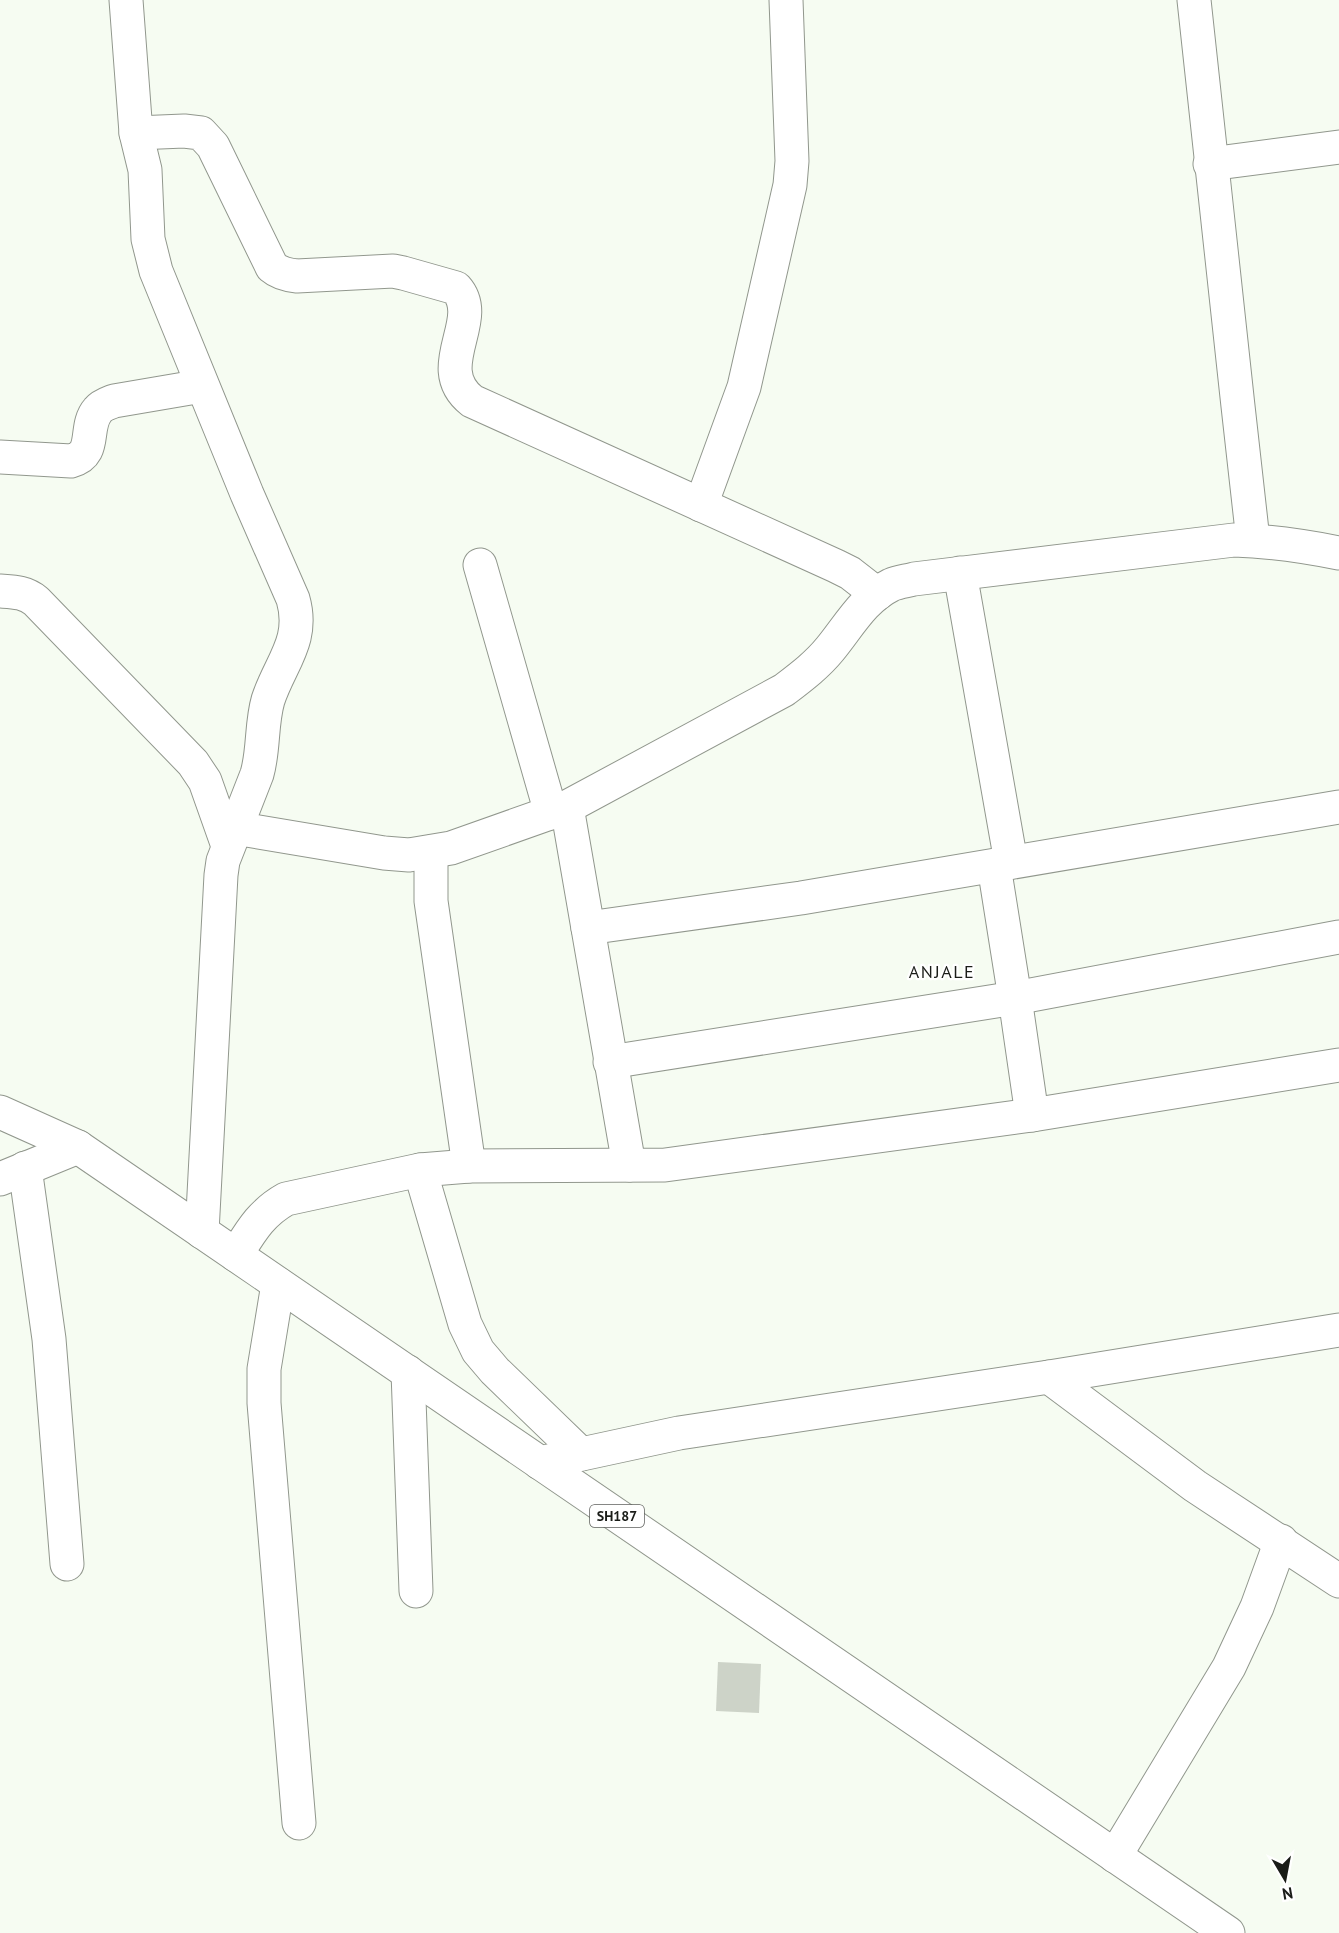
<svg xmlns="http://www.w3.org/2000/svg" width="1339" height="1933" font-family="'PT Sans',sans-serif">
  <rect width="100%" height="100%" fill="#f6fcf2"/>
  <!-- building -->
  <polygon fill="#cdd3c8" points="718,1662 761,1664 759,1713 716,1711"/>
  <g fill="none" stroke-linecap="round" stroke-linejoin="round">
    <defs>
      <g id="minor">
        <path d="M126 0 136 133 145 170 148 239 156 271 247 494 293 599C305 641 280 663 268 700 261 724 264 750 257 774L223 861 221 875 202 1232"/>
        <path d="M1194 0C1212 180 1233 360 1253 540"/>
        <path d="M136 133 184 131 201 133 213 146 272 267C279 273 287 275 297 276L393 271 403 273 456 288C485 320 429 367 472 401L836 566 850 573 877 594"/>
        <polyline points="1210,164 1339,147"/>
        <path d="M0 457 71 461C98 454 83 427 98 410 102 405 109 403 114 401L202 386"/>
        <polyline points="701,505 744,387 790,185 792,161 786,0"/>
        <polyline points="480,565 551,813"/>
        <polyline points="960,573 1011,862"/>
        <path d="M0 591C14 592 25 592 36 601L193 763 205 781 228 846"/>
        <polyline points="567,807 629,1165"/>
        <path d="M235 828 384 853 409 855 451 848 567 807 784 690C801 677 817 665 830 649 849 626 863 599 891 585 898 582 907 581 914 579L1234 540C1270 541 1304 546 1339 553"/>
        <polyline points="431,852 431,901 469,1166"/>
        <polyline points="994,866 1015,998 1032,1115"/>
        <polyline points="588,928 801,898 1339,807"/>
        <polyline points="610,1062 1015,998 1339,937"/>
        <polyline points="25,1168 49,1339 67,1564"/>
        <polyline points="420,1170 465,1324 478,1351 495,1371 581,1454"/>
        <path d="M236 1255C251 1231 261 1213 286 1199L420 1170 469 1166 665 1165 1032 1115 1339 1065"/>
        <polyline points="278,1284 264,1369 264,1403 299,1823"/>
        <polyline points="408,1372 416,1591"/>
        <polyline points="1049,1377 1195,1486 1339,1581"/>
        <polyline points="540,1463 679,1433 1049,1377 1339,1330"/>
        <polyline points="1115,1856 1229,1667 1257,1607 1281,1541"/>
      </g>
      <polyline id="secondary" points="0,1179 78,1147"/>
      <polyline id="primary" points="0,1112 78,1147 1228,1933"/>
    </defs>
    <!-- minor casing -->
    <use href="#minor" stroke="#91978d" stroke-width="35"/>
    <!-- secondary casing -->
    <use href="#secondary" stroke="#91978d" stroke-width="35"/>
    <!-- primary casing -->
    <use href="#primary" stroke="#91978d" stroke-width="35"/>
    <!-- minor -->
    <use href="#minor" stroke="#fff" stroke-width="33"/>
    <!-- secondary -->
    <use href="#secondary" stroke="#fff" stroke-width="33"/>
    <!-- primary -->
    <use href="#primary" stroke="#fff" stroke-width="33"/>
  </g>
  <g text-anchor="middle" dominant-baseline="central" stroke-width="4.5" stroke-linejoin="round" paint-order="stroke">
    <!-- shield labels -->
    <rect fill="#fff" stroke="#5f605d" stroke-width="1.5" x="590" y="1505" width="54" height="22" rx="4.5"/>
    <g font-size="14" font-weight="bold" fill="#1a1c18">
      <text x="617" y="1516">SH187</text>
    </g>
    <!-- quarter labels -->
    <g font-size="18" letter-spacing="1.5" fill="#1a1c18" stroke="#fff">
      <text x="942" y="971">ANJALE</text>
    </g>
  </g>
  <!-- north arrow -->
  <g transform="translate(1285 1879) rotate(170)" stroke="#ffffff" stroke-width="4.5" paint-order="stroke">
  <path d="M0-4.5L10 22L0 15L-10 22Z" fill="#1a1c18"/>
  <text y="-9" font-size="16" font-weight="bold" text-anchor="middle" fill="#1a1c18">N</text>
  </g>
</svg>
